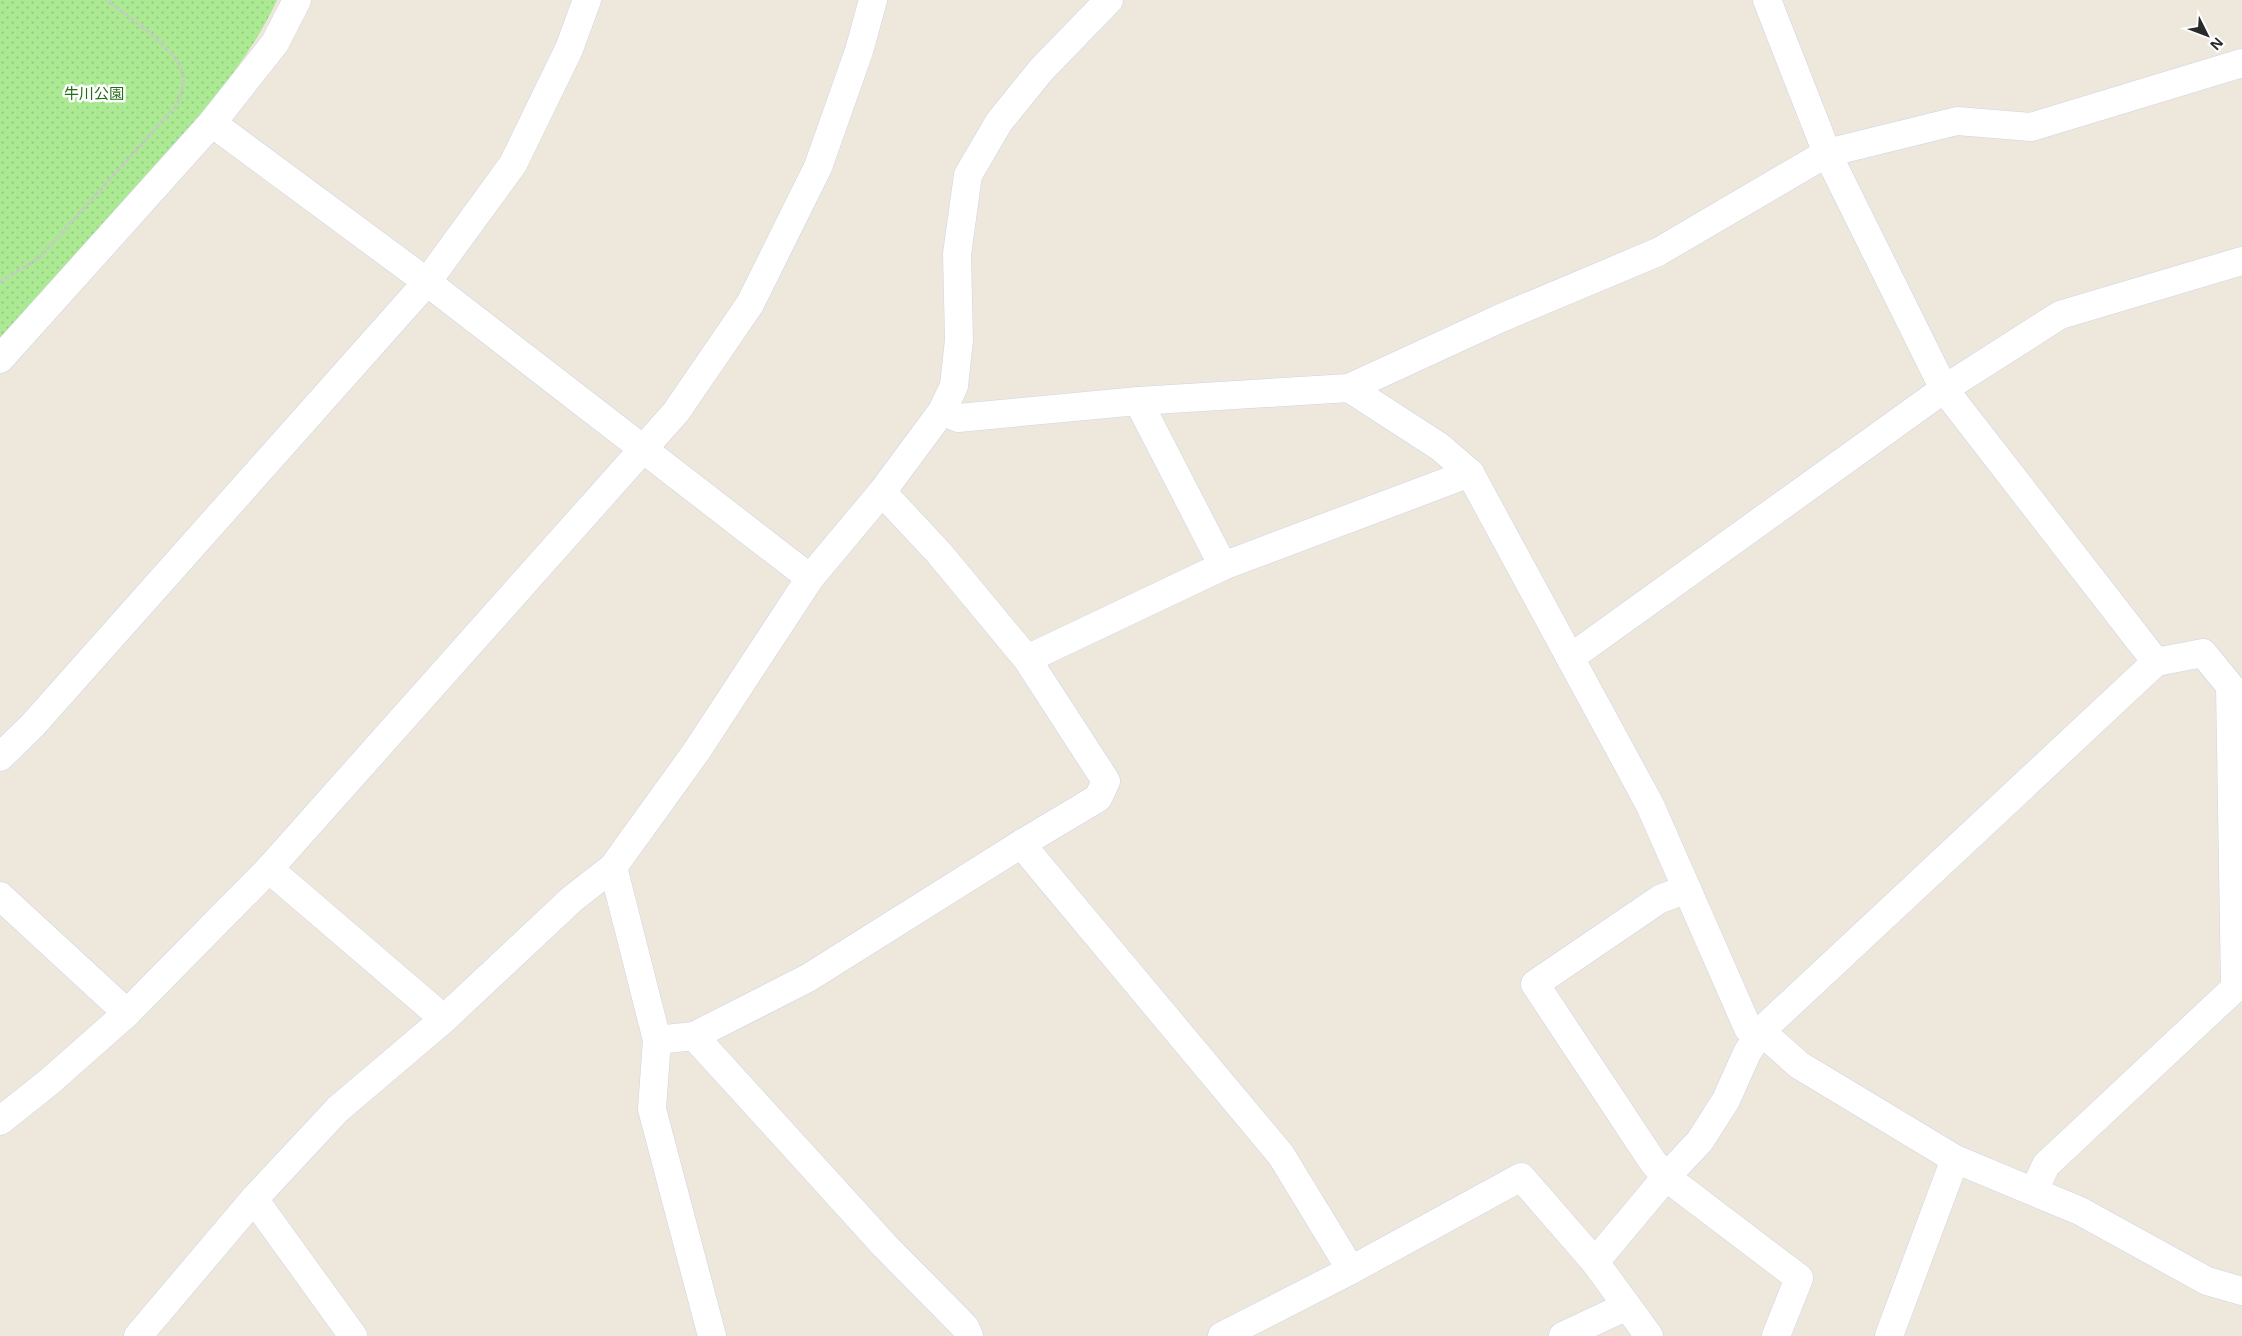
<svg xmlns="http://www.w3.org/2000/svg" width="2242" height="1336" font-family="'Noto Sans','Noto Sans JP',sans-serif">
  <defs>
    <pattern id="grass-dots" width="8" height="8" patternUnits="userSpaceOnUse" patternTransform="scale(1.25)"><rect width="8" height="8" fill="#abe993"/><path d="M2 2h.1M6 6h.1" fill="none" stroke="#93c87f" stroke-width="1.8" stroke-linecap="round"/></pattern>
  </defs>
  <rect width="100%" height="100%" fill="#eee7db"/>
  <!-- grass -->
  <path fill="url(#grass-dots)" d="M0 0H277C247 66 195 120 147 174 98 229 49 284 0 339Z"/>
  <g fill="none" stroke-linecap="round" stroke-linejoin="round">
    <defs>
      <g id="minor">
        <polyline points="1767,0 1827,153 1944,389 2156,662 2203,653 2230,686 2235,988 2046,1165 2034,1191"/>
        <polyline points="212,123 427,282 810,578"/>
        <polyline points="0,359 212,123 275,43 297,0"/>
        <polyline points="1349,388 1501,318 1658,252 1827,153 1957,121 2031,127 2242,63"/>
        <polyline points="1138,401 1223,566"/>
        <polyline points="942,411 958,418 1138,401 1349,388 1440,447 1470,473 1650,805 1748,1028 1761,1031 1799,1065 1955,1159 2080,1211 2207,1281 2242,1291"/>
        <polyline points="882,492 939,553 1027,659 1106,781 1098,798 1021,844 1281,1155 1351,1270"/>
        <polyline points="1570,658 1944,389 2060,315 2242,261"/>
        <polyline points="1027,659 1223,566 1470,473"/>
        <polyline points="613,867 657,1040 694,1036 885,1246 965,1327 969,1336"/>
        <polyline points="269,869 444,1019"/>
        <polyline points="1687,889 1660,899 1535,984 1653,1162 1666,1177 1799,1278 1776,1336"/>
        <polyline points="0,896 127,1013"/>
        <polyline points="694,1036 808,978 1021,844"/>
        <polyline points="657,1040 652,1109 712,1336"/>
        <polyline points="0,1121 49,1082 127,1013 269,869 676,412 750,304 818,167 859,51 873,0"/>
        <polyline points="254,1199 353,1336"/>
        <polyline points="1595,1262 1666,1177 1700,1141 1726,1100 1747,1053 1761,1031 2156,662"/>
        <polyline points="138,1336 254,1199 338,1109 444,1019 572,899 613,867 696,752 810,578 882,492 942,411 954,386 959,340 957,254 968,175 999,122 1042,69 1109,0"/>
        <polyline points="1222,1336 1351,1270 1521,1177 1595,1262 1649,1336"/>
        <polyline points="1563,1336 1627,1306"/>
        <polyline points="1889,1336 1955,1159"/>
      </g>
      <polyline id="tertiary" points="0,757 32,726 427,282 513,164 569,49 587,0"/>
    </defs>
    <!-- minor casing -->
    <use href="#minor" stroke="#d0d3e5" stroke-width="29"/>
    <!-- tertiary casing -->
    <use href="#tertiary" stroke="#d0d3e5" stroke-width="29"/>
    <!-- path -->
    <path stroke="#c8c8c8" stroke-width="3" stroke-dasharray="4 2.5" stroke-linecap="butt" d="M0 282 39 258 176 106C181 94 186 81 181 68 171 45 126 15 106 0"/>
    <!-- minor -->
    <use href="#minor" stroke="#fff" stroke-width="28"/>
    <!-- tertiary -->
    <use href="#tertiary" stroke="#fff" stroke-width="28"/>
  </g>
  <g text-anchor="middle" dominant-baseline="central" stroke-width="5" stroke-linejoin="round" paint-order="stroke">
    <!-- park labels -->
    <g font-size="15" fill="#216e14" stroke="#fff">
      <text x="94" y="93">牛川公園</text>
    </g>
  </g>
  <!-- north arrow -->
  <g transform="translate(2207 35) rotate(132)" stroke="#ffffff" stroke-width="4" paint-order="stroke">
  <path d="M0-4L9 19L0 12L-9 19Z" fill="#2a2a2a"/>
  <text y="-8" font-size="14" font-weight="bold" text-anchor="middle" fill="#2a2a2a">N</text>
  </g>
</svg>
